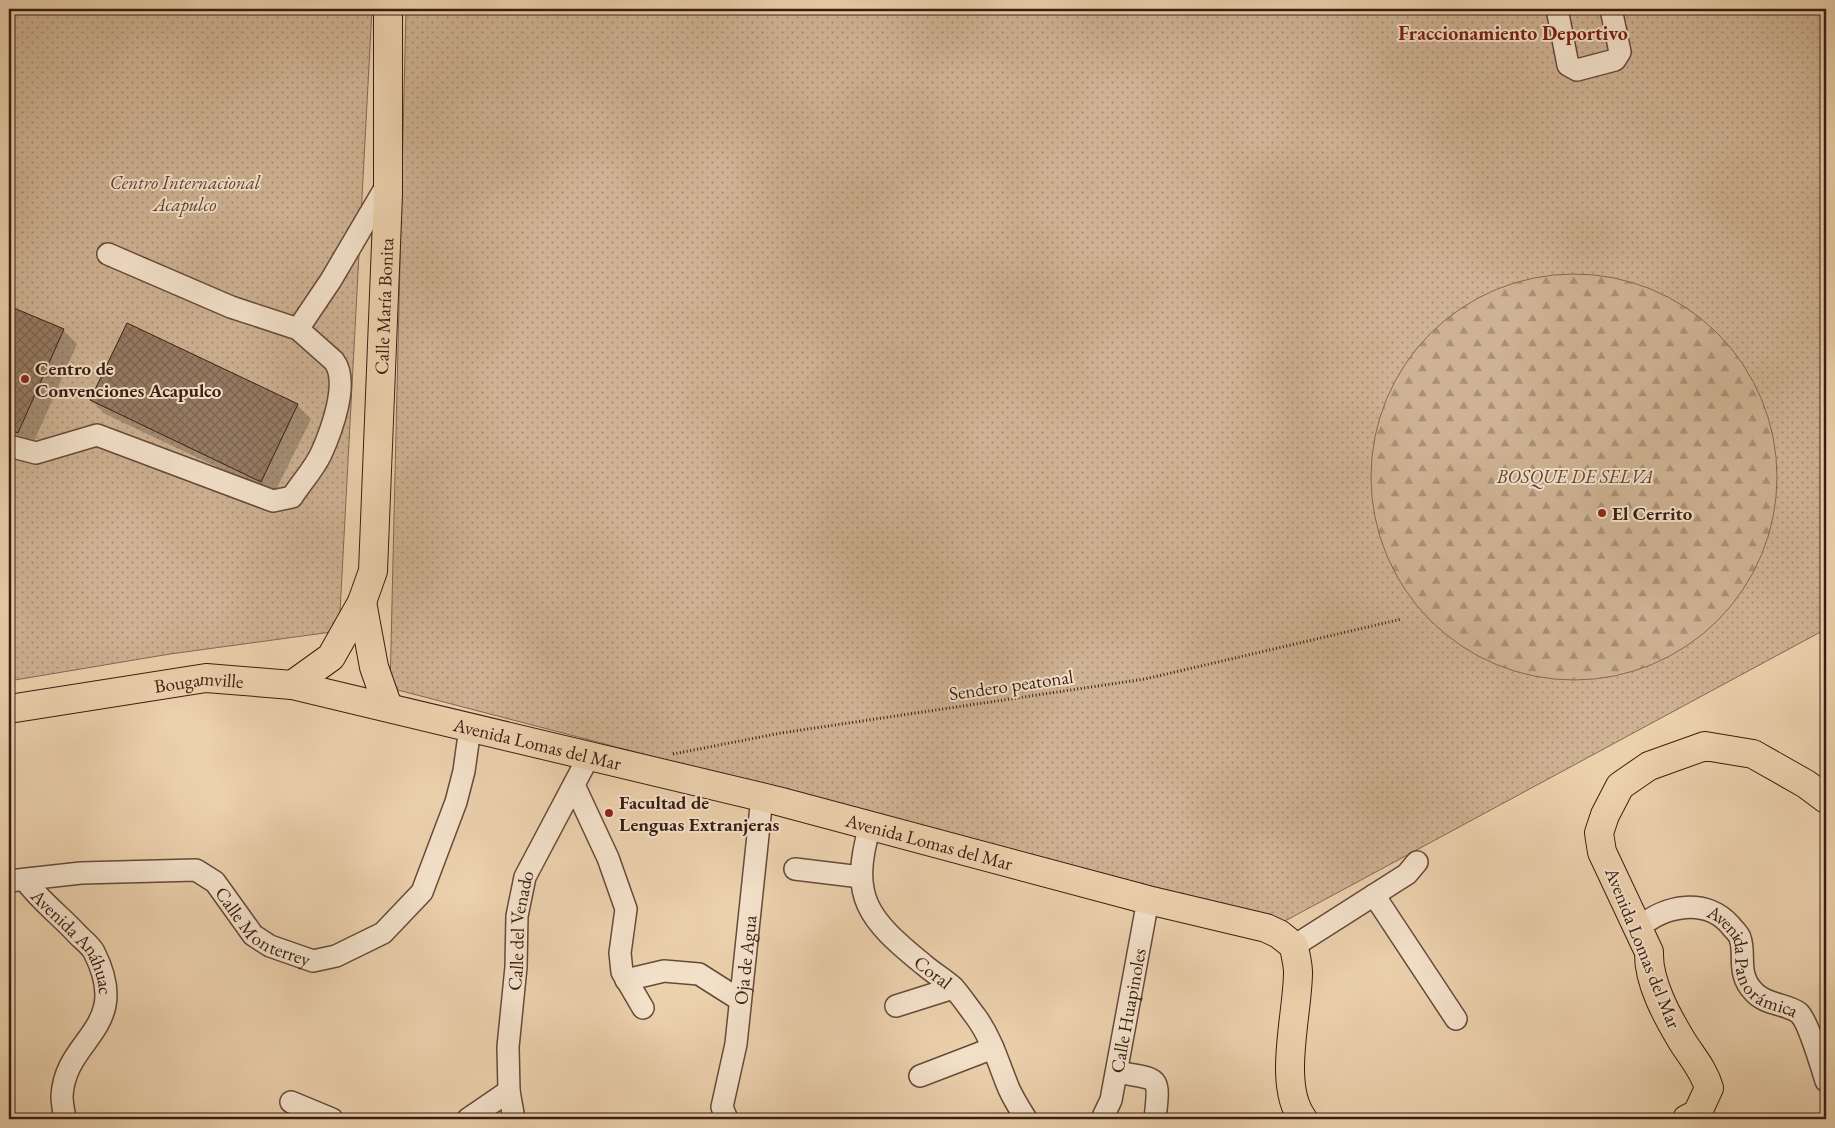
<svg xmlns="http://www.w3.org/2000/svg" width="1835" height="1128" font-family="'EB Garamond',serif">
  <defs>
    <pattern id="grass-dots" width="8" height="8" patternUnits="userSpaceOnUse" patternTransform="scale(1.25)"><rect width="8" height="8" fill="#ceb293"/><path d="M2 2h.1M6 6h.1" fill="none" stroke="#a89077" stroke-width="1.8" stroke-linecap="round"/></pattern>
    <pattern id="forest-firs" width="22" height="20" patternUnits="userSpaceOnUse" patternTransform="scale(1.25)"><rect width="22" height="20" fill="#ceb293"/><path d="M5 1l3.5 6h-7zM16 11l3.5 6h-7z" fill="#a89077"/></pattern>
    <pattern id="building-cross-hatch" width="8" height="8" patternUnits="userSpaceOnUse" patternTransform="scale(1.25)"><rect width="8" height="8" fill="#967b63"/><path d="M0 0l8 8M0 8l8-8" fill="none" stroke="#7b6450"/></pattern>
  </defs>
  <rect width="100%" height="100%" fill="#ecd1ad"/>
  <filter id="stains"><feTurbulence type="fractalNoise" baseFrequency=".004" numOctaves="4"/><feColorMatrix values="0 0 0 0 .2 0 0 0 0 .09 0 0 0 0 .02 0 0 0 .5 -.17"/></filter>
  <radialGradient id="worn" r=".72"><stop offset=".6" stop-color="#630" stop-opacity="0"/><stop offset="1" stop-color="#630" stop-opacity=".3"/></radialGradient>
  <!-- grass -->
  <g fill="url(#grass-dots)" stroke="#846852">
    <polygon points="9,9 372,9 339,631 170,654 9,681"/>
    <polygon points="406,9 1826,9 1826,629 1285,921 390,688"/>
  </g>
  <!-- forest -->
  <circle fill="url(#forest-firs)" stroke="#846852" cx="1574" cy="477" r="203"/>
  <!-- shadow -->
  <g fill="#0003">
    <polygon points="9,307 63,330 77,344 32,446 9,436"/>
    <polygon points="91,400 297,405 311,419 274,494 105,414"/>
  </g>
  <!-- building -->
  <g fill="url(#building-cross-hatch)" stroke="#391d12">
    <polygon points="9,306 64,329 18,433 9,429"/>
    <polygon points="127,323 298,404 261,482 90,400"/>
  </g>
  <g fill="none" stroke-linecap="round" stroke-linejoin="round">
    <defs>
      <g id="minor">
        <polyline points="1557,9 1568,65 1577,70 1615,60 1620,52 1611,9"/>
        <polyline points="298,329 331,280 388,183"/>
        <path d="M9 446 36 453 97 435 273 501 292 497C301 483 314 469 321 454 331 432 350 382 334 361L298 329 231 307 108 254"/>
        <polyline points="574,785 608,858 626,909 620,953 622,972 643,1008"/>
        <path id="s1" d="M870 826C849 898 868 919 923 964 932 972 944 979 953 987 961 996 969 1008 976 1017 992 1039 999 1065 1009 1089 1014 1100 1020 1109 1026 1119"/>
        <polyline points="795,869 861,877"/>
        <path id="s2" d="M25 880C40 901 61 916 78 935 83 940 91 946 94 952 133 1029 65 1037 62 1096 62 1104 64 1112 65 1119"/>
        <path id="s3" d="M9 881 81 873 196 870 215 882 253 935 270 946 313 961 336 956 383 933 422 892 456 802 464 771 470 728"/>
        <polyline points="1374,895 1456,1019"/>
        <path id="s4" d="M1639 928C1664 905 1707 897 1731 926 1733 929 1739 934 1740 938 1746 954 1736 974 1754 992 1765 1005 1788 1004 1799 1013 1808 1021 1822 1068 1826 1081"/>
        <polyline points="1294,946 1407,874 1417,862"/>
        <polyline points="626,980 664,971 699,974 740,1000"/>
        <polyline points="896,1006 953,988"/>
        <path d="M1117 1072C1160 1080 1160 1074 1155 1119"/>
        <polyline points="920,1076 993,1048"/>
        <polyline points="291,1102 332,1119"/>
        <polyline points="468,1119 509,1091"/>
        <path id="s5" d="M514 1119 509 1091 508 1047 516 967 517 916 525 877 589 756"/>
        <path id="s6" d="M727 1119 722 1107 736 1044 762 797"/>
        <path id="s7" d="M1102 1119 1111 1100 1148 900"/>
      </g>
      <g id="major">
        <polyline points="362,602 374,667 388,707"/>
        <path id="s8" d="M292 685 331 657 362 602 373 571 388 194V9"/>
        <path id="s9" d="M9 709 206 678 292 685 778 801 1148 900 1266 928 1279 934 1294 946C1295 954 1298 964 1298 972 1298 1014 1277 1085 1303 1119"/>
        <path d="M1687 1119 1697 1114 1709 1088C1704 1070 1692 1057 1682 1041 1667 1016 1648 982 1649 952L1602 852 1599 833 1605 815 1620 786 1649 766 1705 746 1753 754 1806 784 1826 799"/>
      </g>
    </defs>
    <!-- minor casing -->
    <use href="#minor" stroke="#664a39" stroke-width="24"/>
    <!-- major casing -->
    <use href="#major" stroke="#391d12" stroke-width="30"/>
    <!-- path -->
    <polyline stroke="#391d12" stroke-width="3" stroke-dasharray="1 2.5" stroke-linecap="butt" points="673,754 781,733 1145,679 1402,619"/>
    <!-- minor -->
    <use href="#minor" stroke="#f3e1ca" stroke-width="21"/>
    <!-- major -->
    <use href="#major" stroke="#ecd1ad" stroke-width="28"/>
  </g>
  <!-- markers -->
  <g fill="#8f2418" stroke="#f3e1ca" stroke-width="2">
    <circle cx="25" cy="379" r="5"/>
    <circle cx="1602" cy="513" r="5"/>
    <circle cx="609" cy="813" r="5"/>
  </g>
  <g text-anchor="middle" dominant-baseline="central" stroke-width="4" stroke-linejoin="round" paint-order="stroke">
    <!-- park labels -->
    <g font-size="19" font-style="italic" fill="#5e4232" stroke="#f3e1ca">
      <text x="185" y="182">Centro Internacional<tspan x="185" dy="22">Acapulco</tspan></text>
      <text x="1575" y="476">BOSQUE DE SELVA</text>
    </g>
    <!-- street labels -->
    <g font-size="19" fill="#391d12" stroke="#f3e1ca">
      <text stroke="none"><textPath href="#s8" startOffset="409">Calle María Bonita</textPath></text>
      <text stroke="none"><textPath href="#s9" startOffset="192">Bougamville</textPath></text>
      <text transform="translate(1011 685) rotate(-8)">Sendero peatonal</text>
      <text stroke="none"><textPath href="#s9" startOffset="538">Avenida Lomas del Mar</textPath></text>
      <text stroke="none"><textPath href="#s9" startOffset="942">Avenida Lomas del Mar</textPath></text>
      <text stroke="none"><textPath href="#s3" startOffset="278">Calle Monterrey</textPath></text>
      <text stroke="none"><textPath href="#s5" startOffset="190">Calle del Venado</textPath></text>
      <text stroke="none"><textPath href="#s2" startOffset="80">Avenida Anáhuac</textPath></text>
      <text transform="translate(1643 948) rotate(68)">Avenida Lomas del Mar</text>
      <text stroke="none"><textPath href="#s6" startOffset="162">Oja de Agua</textPath></text>
      <text stroke="none"><textPath href="#s4" startOffset="149">Avenida Panorámica</textPath></text>
      <text stroke="none"><textPath href="#s1" startOffset="175">Coral</textPath></text>
      <text stroke="none"><textPath href="#s7" startOffset="112">Calle Huapinoles</textPath></text>
    </g>
    <!-- poi labels -->
    <g font-size="19" font-weight="bold" fill="#391d12" stroke="#f3e1ca" text-anchor="start">
      <text x="35" y="368">Centro de<tspan x="35" dy="22">Convenciones Acapulco</tspan></text>
      <text x="1612" y="513">El Cerrito</text>
      <text x="619" y="802">Facultad de<tspan x="619" dy="22">Lenguas Extranjeras</tspan></text>
    </g>
    <!-- neighbourhood labels -->
    <g font-size="20" font-weight="bold" fill="#7a1f14" stroke="#f3e1ca">
      <text x="1513" y="33">Fraccionamiento Deportivo</text>
    </g>
  </g>
  <!-- margin -->
  <rect width="1835" height="1128" fill="none" stroke="#ecd1ad" stroke-width="30"/>
  <rect x="10" y="10" width="1815" height="1108" fill="none" stroke="#391d12" stroke-width="2.5"/>
  <rect x="15" y="15" width="1805" height="1098" fill="none" stroke="#391d12"/>
  <rect width="100%" height="100%" filter="url(#stains)"/>
  <rect width="100%" height="100%" fill="url(#worn)"/>
</svg>
